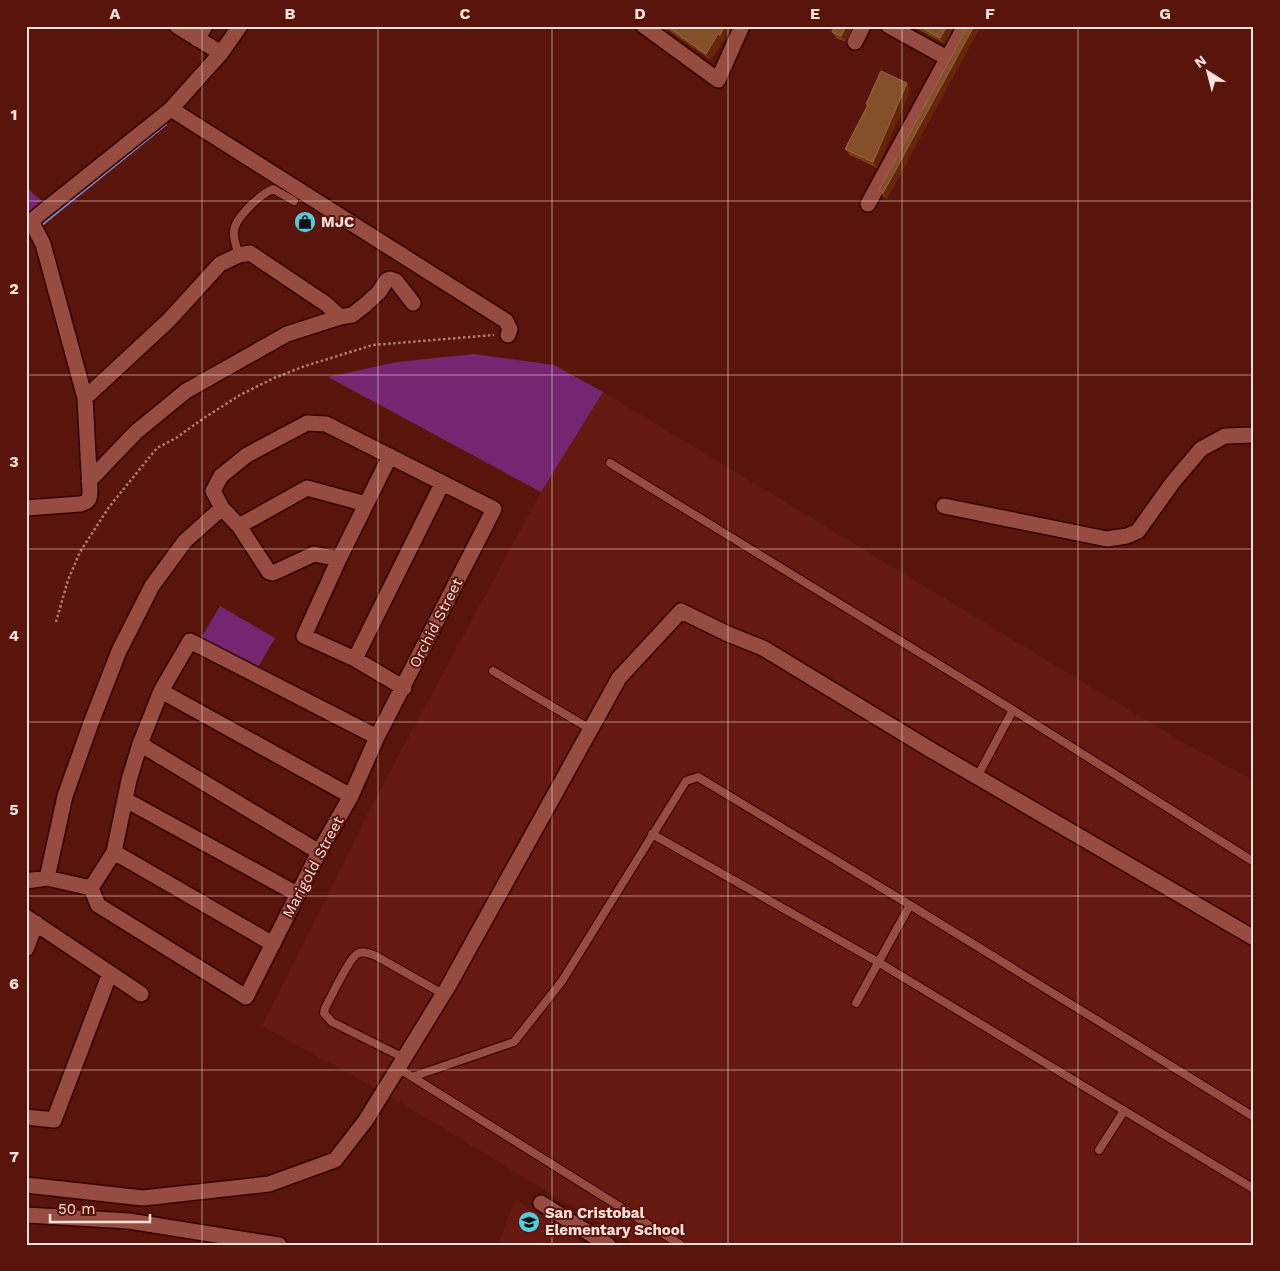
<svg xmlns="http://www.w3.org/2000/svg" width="1280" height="1271" font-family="'Work Sans',sans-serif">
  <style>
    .built { fill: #661911 }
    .green { fill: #752671 }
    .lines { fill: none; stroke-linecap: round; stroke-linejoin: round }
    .stream { stroke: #7881c8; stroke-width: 4 }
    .lane-casing { stroke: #350201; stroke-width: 10 }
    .street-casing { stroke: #350201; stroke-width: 18 }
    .secondary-casing { stroke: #350201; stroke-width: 18 }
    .path { stroke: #ac7d76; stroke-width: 2.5; stroke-dasharray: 2.5 2.5; stroke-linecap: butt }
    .lane { stroke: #974c41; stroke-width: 8 }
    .street { stroke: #974c41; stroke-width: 15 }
    .secondary { stroke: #974c41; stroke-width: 15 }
    .wall { fill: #773d15 }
    .shaded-wall { fill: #652508 }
    .building { fill: #854f2a; stroke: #986646 }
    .grid { fill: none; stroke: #fce1dc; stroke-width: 1; stroke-opacity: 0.55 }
    .labels { text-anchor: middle; stroke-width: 4; stroke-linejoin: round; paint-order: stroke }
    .poi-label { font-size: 15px; font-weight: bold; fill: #fce1dc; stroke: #59140c; text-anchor: start }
    .street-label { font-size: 15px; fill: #fce1dc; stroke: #59140c }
    .neatline { fill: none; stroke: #fce1dc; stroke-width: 2 }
    .grid-label { font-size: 16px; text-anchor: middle; font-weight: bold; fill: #fce1dc }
  </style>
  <rect width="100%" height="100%" fill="#59140c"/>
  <path class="built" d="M603,392L1189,746L1254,780V1245H635L400,1102L262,1026L373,803L541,492Z
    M515,1199L587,1245H498Z"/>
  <path class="green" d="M26,187L44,203L26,217Z
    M474,354L554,365L603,392L541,492L328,377L397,362Z
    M220,606L275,638L255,672L200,640Z"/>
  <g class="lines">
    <path class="stream" d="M38,227L165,124"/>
    <g class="lane-casing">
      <path id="lane" d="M239,255C237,248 233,239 234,232C234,218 261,194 273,189L294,201
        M610,463L1013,710
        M493,671L590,729
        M977,777L1013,710L1254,862
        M652,834L878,962L1254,1189
        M856,1003L910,905
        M404,1058L332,1022L324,1013L325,1008C332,996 348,960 357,954C363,950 370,954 376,956L443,994
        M398,1068L681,1245
        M412,1077L514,1042L562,981L686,781L698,777L910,905L1254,1117
        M1099,1150L1124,1111"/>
    </g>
    <g class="street-casing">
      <path id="street" d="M644,26L718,80L742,26
        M889,26L947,58
        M197,39L205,26
        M855,42L863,26
        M221,53L240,26
        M171,109L506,321L510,329L508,335
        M868,204L965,26
        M85,398L169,320L220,264L239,255L250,253L326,304L340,317
        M390,456L339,559L304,636L355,659L404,688
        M89,481L136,432L186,391L287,334L340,317L352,315L365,305L379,292L387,280L390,279L396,281L413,303
        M944,506L1107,539L1127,536L1138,531L1173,482L1201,449L1225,436L1254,435
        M26,508L80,504C88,502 90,500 90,491L85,398L43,244L31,221
        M239,526L307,488L366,504
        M339,559L314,554L273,573L269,572L239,526L222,508L213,491L221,476L247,455L307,423L326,424L494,509L377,737L351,796L319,852L246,997L98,905L91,888L114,852L129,780L140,744L161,691L190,641L377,737
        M355,659L442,484
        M161,691L351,796
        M140,744L319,852
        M126,800L297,894
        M114,852L273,944
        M47,878L65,796L91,723L119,651L152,586L185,541L222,508
        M26,881L47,878L91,888
        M26,917L141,994
        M26,949L36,923
        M26,1117L54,1120L110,973
        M26,1185L143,1198L269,1184L335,1160L366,1120L449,985L619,678L681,611L728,634L763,648L931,750L1254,938
        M541,1203L608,1245
        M26,1215L129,1221L279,1245"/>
    </g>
    <g class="secondary-casing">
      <path id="secondary" d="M26,225L171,109L221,53L177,26"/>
    </g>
    <path class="path" d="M56,622L68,580L80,552L109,507L157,448L176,438L204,418L240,395L274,378L305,366L373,345L494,335"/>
    <use href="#lane" class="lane"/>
    <use href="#street" class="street"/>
    <use href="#secondary" class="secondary"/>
  </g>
  <path class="wall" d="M660,26H726L730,31L724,41L723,40L711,60L668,30V32Z
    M835,26L846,42L836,38L832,32Z
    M912,26H954L945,44Z
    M968,26L887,199L883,196L879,190Z
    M911,89L877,168L850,155L845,149L867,106L866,104Z"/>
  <path class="shaded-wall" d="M664,26H666L668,30V32Z
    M724,26H726L730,31L724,41L720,35Z
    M846,26H854L846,42L841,36Z
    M947,26H954L945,44L940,38Z
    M974,26H981L887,199L883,193Z
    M718,34L723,40L711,60L706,54Z
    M907,83L911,89L877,168L873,162Z"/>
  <path class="building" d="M667,26H725L720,35L718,34L706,54Z
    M835,26H846L841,36L832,32Z
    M919,26H947L940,38Z
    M968,26H974L883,193L879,190Z
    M881,71L907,83L873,162L845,149L868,105L866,104Z"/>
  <path class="grid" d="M202,26V1245M378,26V1245M552,26V1245M728,26V1245M902,26V1245M1078,26V1245M26,201H1254M26,375H1254M26,549H1254M26,722H1254M26,896H1254M26,1070H1254"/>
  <defs>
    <g id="shop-disc" transform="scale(1.125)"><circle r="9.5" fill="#54cadd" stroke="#59140c"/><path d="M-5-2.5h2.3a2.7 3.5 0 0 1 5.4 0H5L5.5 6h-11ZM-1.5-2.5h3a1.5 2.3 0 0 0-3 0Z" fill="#111"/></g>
    <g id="school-disc" transform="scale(1.125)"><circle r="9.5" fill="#54cadd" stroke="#59140c"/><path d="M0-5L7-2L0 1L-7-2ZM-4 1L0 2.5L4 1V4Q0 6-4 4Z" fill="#111"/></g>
  </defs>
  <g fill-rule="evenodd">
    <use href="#shop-disc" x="305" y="222"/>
    <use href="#school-disc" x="529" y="1222"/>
  </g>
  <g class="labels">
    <g class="poi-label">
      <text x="321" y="227">MJC</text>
      <text x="545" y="1218">San Cristobal<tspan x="545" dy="17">Elementary School</tspan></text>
    </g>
    <g class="street-label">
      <text transform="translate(436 623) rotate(-63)" y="5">Orchid Street</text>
      <text transform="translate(313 867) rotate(-62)" y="5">Marigold Street</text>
    </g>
  </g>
  <rect width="1280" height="1271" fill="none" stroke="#59140c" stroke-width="55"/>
  <g transform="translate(1208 72) rotate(324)" stroke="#59140c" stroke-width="4" paint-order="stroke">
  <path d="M0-4L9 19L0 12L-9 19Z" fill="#fce1dc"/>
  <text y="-8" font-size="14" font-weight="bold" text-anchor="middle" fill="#fce1dc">N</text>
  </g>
  <path d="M50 1214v8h100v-8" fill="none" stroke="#fce1dc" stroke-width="2.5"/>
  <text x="58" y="1214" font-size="15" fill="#fce1dc" stroke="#59140c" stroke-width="4" paint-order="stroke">50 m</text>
  <rect x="28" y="28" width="1224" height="1216" class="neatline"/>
  <g class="grid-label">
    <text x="115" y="19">A</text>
    <text x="290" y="19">B</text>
    <text x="465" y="19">C</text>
    <text x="640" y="19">D</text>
    <text x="815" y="19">E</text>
    <text x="990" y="19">F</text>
    <text x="1165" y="19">G</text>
    <text x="14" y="120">1</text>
    <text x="14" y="294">2</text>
    <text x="14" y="467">3</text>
    <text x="14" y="641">4</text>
    <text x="14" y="815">5</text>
    <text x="14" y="989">6</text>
    <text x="14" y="1162">7</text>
  </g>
</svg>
